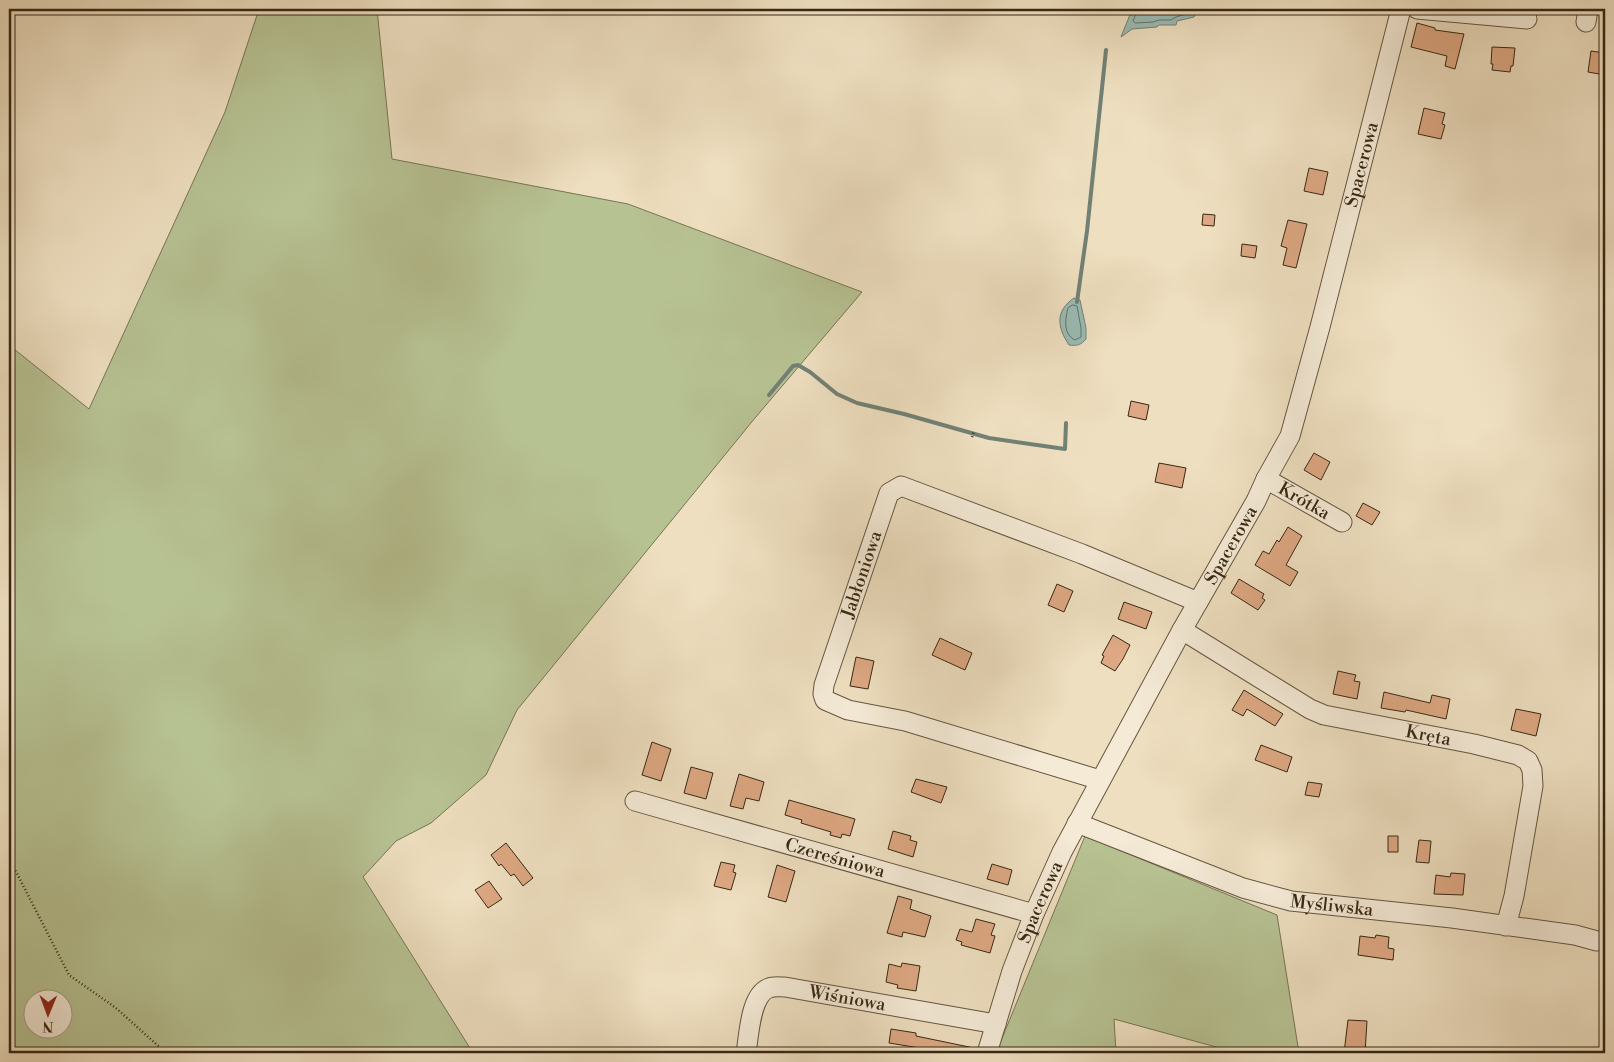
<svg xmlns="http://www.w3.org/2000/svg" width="1614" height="1062" font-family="'Libre Bodoni',serif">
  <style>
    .green { fill: #b7c293; stroke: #787554; fill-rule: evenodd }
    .water { fill: #99bcb5; stroke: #728175 }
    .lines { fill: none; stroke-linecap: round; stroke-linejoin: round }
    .shore { stroke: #687264; stroke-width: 1 }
    .stream { stroke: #728175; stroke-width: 4 }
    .building { fill: #dda883; stroke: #382814 }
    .minor-casing { stroke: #66563f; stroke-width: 21 }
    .path { stroke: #382814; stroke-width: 2.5; stroke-dasharray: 1 2.5; stroke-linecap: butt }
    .minor { stroke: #f4ead6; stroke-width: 19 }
    .labels { text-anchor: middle; stroke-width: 4; stroke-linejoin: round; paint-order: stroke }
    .street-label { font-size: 18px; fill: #382814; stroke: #f4ead6 }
  </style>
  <rect width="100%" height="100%" fill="#eedfc0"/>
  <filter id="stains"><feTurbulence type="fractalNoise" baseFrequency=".004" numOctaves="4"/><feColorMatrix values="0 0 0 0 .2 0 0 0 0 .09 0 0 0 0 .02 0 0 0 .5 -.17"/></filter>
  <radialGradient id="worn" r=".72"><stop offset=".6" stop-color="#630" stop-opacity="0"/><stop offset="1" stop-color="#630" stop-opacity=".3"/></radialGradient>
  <path class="green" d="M259,9H377L392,159L628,204L862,292L755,418L517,710L486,775L431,823L396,841L363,877L473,1053H9V345L89,409L225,112ZM32,1000H62V1030H32Z
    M1085,836L1277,915L1299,1053H1227V1050L1114,1019L1116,1053H996Z"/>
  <path class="water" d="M1136,9H1196L1194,17L1177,21L1176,25H1159L1157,27L1132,29L1121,37L1131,12Z
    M1074,298L1080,300L1086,328V339C1081,345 1077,346 1069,345C1057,327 1055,311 1074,298Z"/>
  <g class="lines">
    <path class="shore" d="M1138,9L1133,21L1135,23L1153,22L1159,20H1171L1176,17L1189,13L1191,9
      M1073,305L1077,306L1081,328V337L1075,340C1063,334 1065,320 1068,308Z"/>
    <path class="stream" d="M1077,302L1087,231L1106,50
      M769,395L793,366L798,365L810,372L837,394L857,403L904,414L989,438L1065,449L1066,423"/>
  </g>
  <path class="building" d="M1417,23L1435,28V30L1464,34L1455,69L1445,66L1447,56L1411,47Z
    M1492,47L1515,48L1513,66H1511L1510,72L1492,70L1493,64H1491Z
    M1591,51L1605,53V75L1588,72Z
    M1424,108L1445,113L1442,124L1445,125L1441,139L1418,134Z
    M1309,168L1328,172L1323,195L1304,191Z
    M1203,214L1215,215L1214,226L1202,225Z
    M1288,220L1307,224L1296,268L1283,265L1287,248L1281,246Z
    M1242,244L1257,246L1255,258L1241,256Z
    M1131,401L1149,405L1146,420L1128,416Z
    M1314,453L1330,462L1321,480L1304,470Z
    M1159,463L1186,468L1182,488L1155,482Z
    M1363,503L1380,512L1372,525L1356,516Z
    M1288,527L1302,536L1286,565L1298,572L1290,586L1255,565L1263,551L1269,554L1277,540L1279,542Z
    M1239,579L1264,594L1262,598L1265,600L1258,610L1231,593Z
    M1057,584L1073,591L1064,612L1048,605Z
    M1124,602L1152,612L1146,629L1118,619Z
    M1113,635L1130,645L1123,659L1115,671L1101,663L1104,656L1102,655Z
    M940,638L972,653L965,670L932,655Z
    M856,657L874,661L868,689L850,686Z
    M1338,671L1356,675L1354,681L1360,682L1357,699L1333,694Z
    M1244,690L1283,714L1275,726L1247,709L1243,716L1232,710Z
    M1384,692L1430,703L1432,695L1450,699L1446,719L1406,710L1405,712L1381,708Z
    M1516,709L1541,714L1536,736L1511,730Z
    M652,742L671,749L661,781L642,775Z
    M1261,745L1292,757L1287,772L1255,760Z
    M691,767L713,773L706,799L684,793Z
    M739,774L764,782L759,801L746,798L743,809L730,806Z
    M916,779L947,787L941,803L911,792Z
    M1308,782L1322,784L1319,797L1305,795Z
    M789,800L855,819L850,836L842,834L841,838L830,835L831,832L801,823L802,820L785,815Z
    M893,831L911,836L910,840L917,842L913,857L888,849Z
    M1388,836H1398V852H1388Z
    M1419,840L1431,841L1429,863L1416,862Z
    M506,843L533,878L523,886L514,874L511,876L501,864L499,866L491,855Z
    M721,862L735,865L733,872L736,873L731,890L714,886Z
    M992,864L1012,870L1008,885L987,879Z
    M777,865L795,871L786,902L768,897Z
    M1451,873L1465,874L1463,895L1434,894L1436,875L1450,877Z
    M489,881L502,899L488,908L475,890Z
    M898,896L912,900L910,909L931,916L925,937L903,932L902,937L887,933Z
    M976,919L995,924L991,935L995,936L990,953L961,945L962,942L956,940L960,929L972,932Z
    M1376,935L1389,937L1388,948L1394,949L1393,960L1358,955L1360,936L1375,938Z
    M902,963L920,966L916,991L897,988L898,985L886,982L889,964L901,967Z
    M1348,1020L1367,1021L1365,1053H1344Z
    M891,1029L916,1033V1036L974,1048L973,1053H932V1050L889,1043Z"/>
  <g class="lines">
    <g class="minor-casing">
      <g id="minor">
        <path d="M1417,9L1527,19"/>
        <path d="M1586,22L1588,9"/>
        <path id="s1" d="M1266,479L1342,522"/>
        <path id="s2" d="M1182,630L1310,709L1324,715L1474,744L1518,755L1528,761L1532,770L1533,786L1514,896L1506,926"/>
        <path id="s3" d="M1100,780L905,721L848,710L825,700L823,694L824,685L889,493L901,486L1082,554L1198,602"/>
        <path id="s4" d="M635,801L1034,914"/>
        <path id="s5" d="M1077,823L1243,888L1291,901L1452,918L1575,935L1597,941"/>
        <path id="s6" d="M746,1053C749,1036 750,995 769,988C774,986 779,987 785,987L996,1024"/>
        <path id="s7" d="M987,1053L1012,971L1034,914L1062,852L1182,630L1256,501L1266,479L1290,436L1320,327L1401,9"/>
      </g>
    </g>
    <path class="path" d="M972,437L974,431
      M9,858L69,975L116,1008L166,1053"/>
    <use href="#minor" class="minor"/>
  </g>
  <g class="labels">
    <g class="street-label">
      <text dy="6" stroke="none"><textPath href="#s7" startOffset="970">Spacerowa</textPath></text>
      <text dy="6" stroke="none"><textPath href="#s1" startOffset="44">Krótka</textPath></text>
      <text dy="6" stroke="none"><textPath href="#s7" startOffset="565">Spacerowa</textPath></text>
      <text dy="6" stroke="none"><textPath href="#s3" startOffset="419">Jabłoniowa</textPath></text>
      <text dy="6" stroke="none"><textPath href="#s2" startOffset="272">Kręta</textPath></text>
      <text dy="6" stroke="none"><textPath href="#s4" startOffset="208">Czereśniowa</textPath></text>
      <text dy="6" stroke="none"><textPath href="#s7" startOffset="160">Spacerowa</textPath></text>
      <text dy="6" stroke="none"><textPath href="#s5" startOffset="269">Myśliwska</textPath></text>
      <text dy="6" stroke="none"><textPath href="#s6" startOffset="151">Wiśniowa</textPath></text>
    </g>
  </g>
  <rect width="1614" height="1062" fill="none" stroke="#eedfc0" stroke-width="30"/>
  <rect x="10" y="10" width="1594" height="1042" fill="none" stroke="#382814" stroke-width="2.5"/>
  <rect x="15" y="15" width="1584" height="1032" fill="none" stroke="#382814"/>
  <g transform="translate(48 1014) rotate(181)"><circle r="24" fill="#f4ead6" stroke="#a99c88"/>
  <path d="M0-4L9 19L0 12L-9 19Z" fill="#8f2418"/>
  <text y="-8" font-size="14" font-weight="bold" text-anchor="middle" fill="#382814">N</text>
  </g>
  <rect width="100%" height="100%" filter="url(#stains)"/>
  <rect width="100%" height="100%" fill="url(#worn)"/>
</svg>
